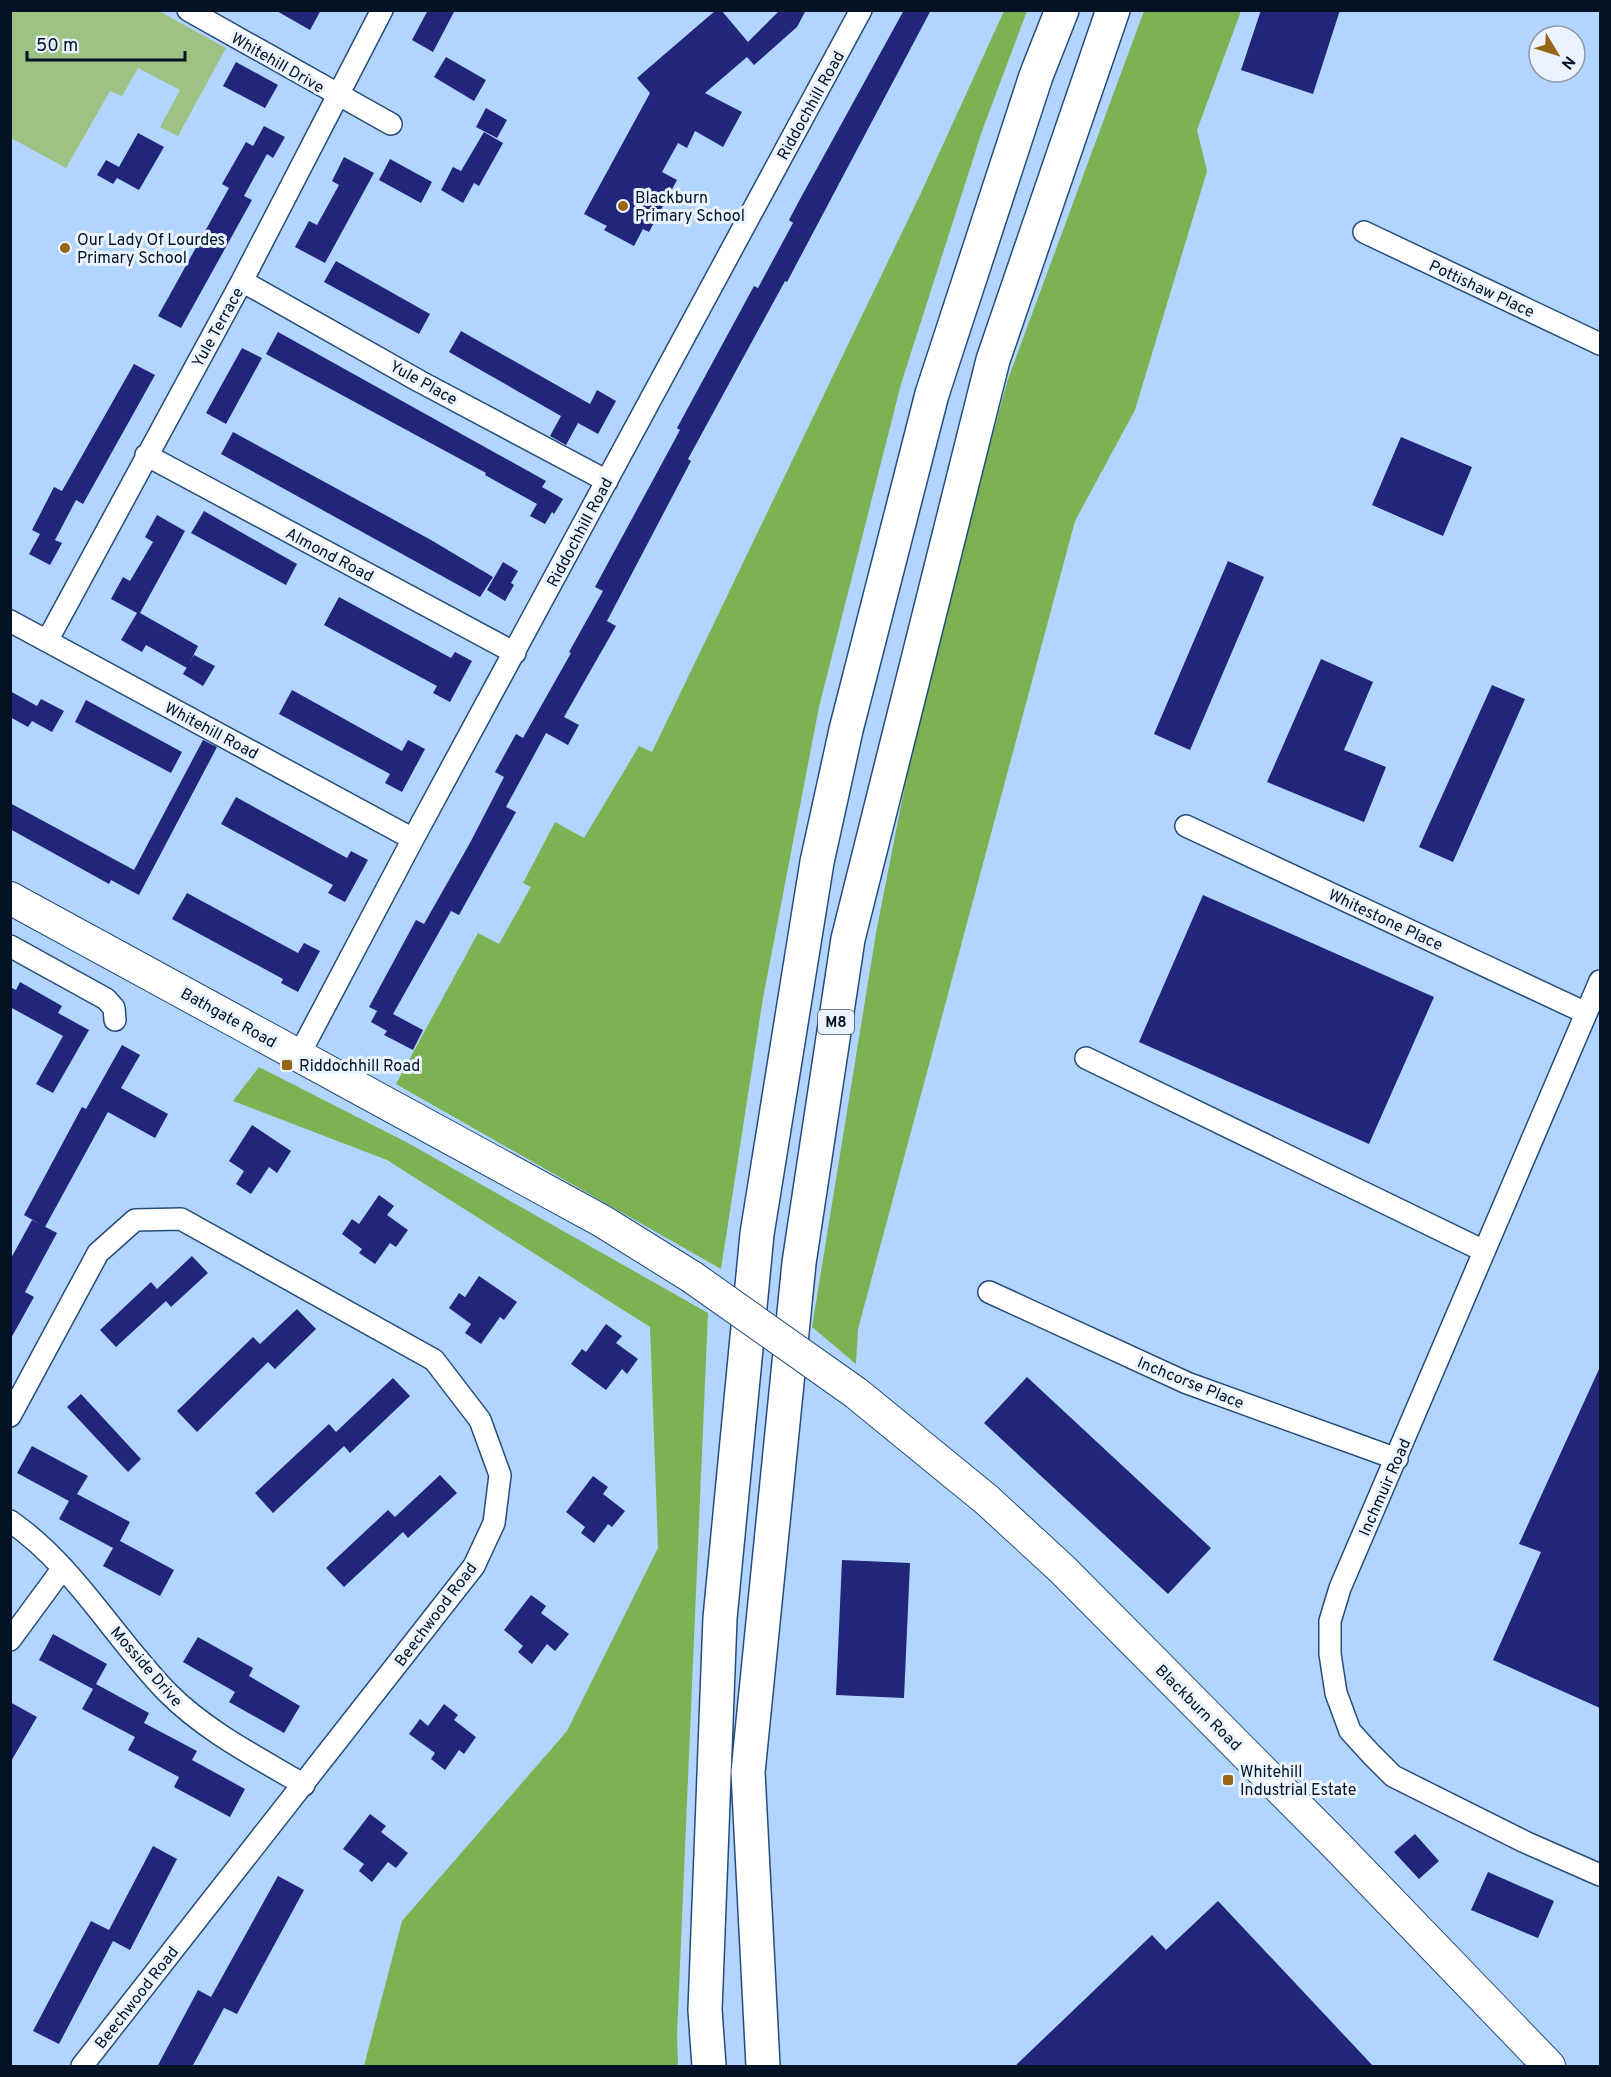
<svg xmlns="http://www.w3.org/2000/svg" width="1611" height="2077" font-family="Overpass,sans-serif">
  <style>
    .green { fill: #9dc284 }
    .forest { fill: #7cb251 }
    .building { fill: #21267b }
    .lines { fill: none; stroke-linecap: round; stroke-linejoin: round }
    .minor-casing { stroke: #264d79; stroke-width: 24 }
    .secondary-casing { stroke: #264d79; stroke-width: 34 }
    .motorway-casing { stroke: #264d79; stroke-width: 36 }
    .minor { stroke: #fff; stroke-width: 21 }
    .secondary { stroke: #fff; stroke-width: 32 }
    .motorway { stroke: #fff; stroke-width: 33 }
    .secondary-bridge-casing { stroke: #264d79; stroke-width: 34; stroke-linecap: butt }
    .secondary-bridge { stroke: #fff; stroke-width: 32 }
    .poi-dot { fill: #966516; stroke: #ebf4fe; stroke-width: 2 }
    .labels { text-anchor: middle; stroke-width: 6; stroke-linejoin: round; paint-order: stroke }
    .shield { fill: #ebf4fe; stroke: #495665; stroke-width: 1.5 }
    .shield-label { font-size: 15px; font-weight: bold; fill: #031224 }
    .street-label { font-size: 16px; fill: #031224; stroke: #ebf4fe }
    .poi-label { font-size: 16px; fill: #031224; stroke: #ebf4fe; text-anchor: start }
  </style>
  <rect width="100%" height="100%" fill="#b2d5ff"/>
  <path class="green" d="M10,11H159L226,48L178,136L160,127L180,90L138,68L122,96L110,91L66,168L11,138Z"/>
  <path class="forest" d="M1004,11H1027L982,131L901,384L819,707L763,998L721,1269L396,1084L478,933L499,944L531,887L523,883L555,822L584,838L639,746L652,752L920,195Z
    M1144,11H1241L1197,130L1207,171L1135,410L1075,521L858,1329L856,1364L812,1327L876,933L926,678L1008,379Z
    M259,1067L408,1143L708,1313L677,2035L678,2066H364L402,1921L567,1731L658,1548L650,1327L387,1160L233,1101Z"/>
  <path class="building" d="M275,10H321L310,30Z
    M428,10H455L433,52L412,40Z
    M716,10H721L748,42L780,10H806L797,27L754,65L747,57L705,93L742,112L723,147L695,131L687,148L678,143L662,172L677,180L649,232L643,229L634,246L604,230L607,226L584,214L650,93L637,78Z
    M904,10H931L787,282L785,281L688,459L691,461L607,621L616,626L564,717L579,725L568,745L546,733L506,807L516,812L459,915L451,911L393,1014L423,1030L413,1050L384,1035L387,1031L371,1022L377,1011L369,1007L416,920L424,924L471,841L504,777L495,772L516,734L523,738L571,653L569,652L603,591L595,587L680,430L677,428L754,286L758,288L793,223L789,220L799,201Z
    M1261,10H1340L1313,94L1241,70Z
    M446,57L486,80L474,101L434,77Z
    M236,62L278,85L265,108L223,86Z
    M486,108L507,120L497,138L476,127Z
    M264,126L285,137L273,158L267,154L244,196L252,200L181,328L158,316L229,188L222,184L246,142L253,146Z
    M484,132L503,143L479,186L474,183L463,203L441,190L453,167L461,171Z
    M138,133L164,147L139,190L117,178L113,184L97,175L106,160L119,167Z
    M344,157L374,173L325,263L295,247L309,221L317,225L339,185L332,181Z
    M390,159L432,182L421,203L379,180Z
    M336,261L430,314L419,334L324,282Z
    M461,331L590,404L597,390L616,401L598,434L578,423L566,445L550,436L561,416L449,352Z
    M278,332L546,481L542,487L563,499L554,514L552,512L545,524L530,516L537,504L485,475L486,473L266,354Z
    M242,348L262,358L226,424L206,413Z
    M134,364L155,375L83,504L76,500L55,540L62,543L50,565L29,554L40,534L32,530L54,487L62,491Z
    M233,432L431,540L493,577L480,597L221,454Z
    M1401,437L1472,467L1443,536L1372,505Z
    M204,511L297,564L286,585L191,533Z
    M157,515L185,531L140,613L198,646L187,668L146,645L142,652L121,640L137,613L111,599L123,577L130,581L153,542L145,537Z
    M1228,561L1264,577L1190,750L1154,734Z
    M503,562L518,571L511,583L514,585L505,601L487,590Z
    M339,597L451,658L455,652L472,661L450,702L433,693L437,686L324,625Z
    M194,655L215,666L203,686L183,674Z
    M1321,659L1373,682L1344,750L1386,767L1364,822L1267,782Z
    M1492,685L1525,699L1453,862L1419,847Z
    M292,690L402,751L408,740L425,749L402,792L385,783L390,774L279,714Z
    M10,691L37,706L41,699L64,711L52,732L32,721L28,727L10,717Z
    M86,700L182,752L171,773L75,722Z
    M203,740L217,747L139,895L111,880L109,884L10,829V803L134,870Z
    M236,797L347,858L351,851L368,860L345,902L328,893L333,885L221,824Z
    M187,893L298,953L304,943L320,951L298,992L281,983L283,979L172,919Z
    M1203,895L1434,997L1369,1144L1139,1042Z
    M20,982L62,1006L58,1013L89,1030L53,1093L36,1084L63,1036L10,1007V987L16,990Z
    M122,1045L140,1055L121,1088L168,1114L155,1138L108,1112L45,1227L24,1215L82,1107L86,1109Z
    M252,1125L291,1151L277,1173L269,1167L251,1194L236,1184L244,1171L229,1161Z
    M379,1195L394,1206L387,1215L408,1230L396,1247L390,1243L375,1264L359,1253L362,1249L342,1234L352,1219L359,1224Z
    M32,1220L57,1233L25,1292L34,1297L10,1340V1260Z
    M192,1256L208,1273L171,1307L166,1301L116,1347L100,1330L151,1282L157,1289Z
    M479,1276L517,1302L504,1320L500,1317L481,1344L465,1333L471,1324L449,1308L459,1293L465,1297Z
    M297,1309L316,1329L275,1369L268,1362L197,1432L177,1411L253,1337L260,1344Z
    M606,1324L622,1336L616,1343L638,1359L627,1374L622,1369L606,1390L571,1364L582,1349L586,1352Z
    M1600,1367V1708L1493,1660L1541,1552L1519,1544Z
    M1027,1377L1211,1548L1168,1594L984,1423Z
    M393,1378L410,1396L350,1453L344,1446L273,1513L255,1493L329,1424L336,1432Z
    M81,1394L141,1459L128,1472L67,1407Z
    M32,1446L88,1476L77,1494L130,1522L120,1541L174,1570L160,1596L103,1566L113,1548L59,1519L69,1501L17,1473Z
    M440,1475L457,1493L408,1538L403,1532L344,1587L326,1568L388,1510L395,1517Z
    M593,1476L608,1487L603,1494L625,1511L612,1527L608,1524L594,1543L581,1533L585,1527L566,1512Z
    M842,1560L910,1563L904,1698L836,1695Z
    M531,1595L546,1606L541,1613L569,1634L555,1651L547,1644L532,1664L518,1652L523,1646L504,1630Z
    M53,1634L107,1664L96,1684L149,1713L144,1723L197,1751L192,1760L245,1789L230,1817L174,1787L179,1777L128,1750L135,1737L82,1709L93,1689L39,1660Z
    M198,1637L253,1668L249,1676L300,1706L284,1733L229,1702L235,1692L183,1662Z
    M10,1702L37,1717L10,1763Z
    M444,1704L458,1715L454,1720L476,1737L464,1754L459,1750L445,1770L431,1759L435,1753L409,1734L420,1719L428,1726Z
    M370,1814L386,1826L381,1832L408,1853L396,1868L388,1862L372,1882L359,1871L364,1864L343,1849Z
    M1415,1834L1439,1861L1419,1879L1394,1852Z
    M153,1846L177,1859L130,1950L113,1941L59,2044L33,2031L91,1921L109,1930Z
    M1488,1872L1554,1901L1538,1938L1471,1910Z
    M278,1876L304,1890L237,2014L224,2008L192,2067H157L198,1990L211,1997Z
    M1218,1901L1374,2067H1014L1152,1935L1166,1950Z"/>
  <g class="lines">
    <g class="minor-casing">
      <path id="minor" d="M188,10L391,124
        M1364,232L1600,344
        M242,281L419,381L607,481
        M146,455L515,653
        M10,621L413,839
        M47,641L242,281L382,10
        M1186,826L1586,1013
        M10,946L106,999L114,1008L115,1020
        M1600,981L1340,1588L1330,1621V1654L1336,1693L1350,1731L1371,1754L1393,1776L1525,1842L1600,1875
        M299,1055L413,839L861,10
        M1086,1058L1484,1251
        M989,1292L1187,1383L1397,1459
        M10,1416L98,1253L135,1220L181,1219L434,1360L480,1420L500,1475L494,1523L474,1566L82,2066
        M10,1521C75,1566 114,1638 168,1693C207,1732 257,1757 304,1785
        M10,1640L63,1568"/>
    </g>
    <g class="secondary-casing">
      <path id="secondary" d="M10,898L602,1221L692,1277
        M856,1393L987,1500L1062,1569L1337,1846L1549,2066"/>
    </g>
    <g class="motorway-casing">
      <path id="motorway" d="M709,2066L705,2010L720,1618L757,1234L817,862L846,730L932,394L1036,76L1062,10
        M763,2066L748,1772L799,1263L848,939L993,360L1113,10"/>
    </g>
    <use href="#minor" class="minor"/>
    <use href="#secondary" class="secondary"/>
    <use href="#motorway" class="motorway"/>
    <g class="secondary-bridge-casing">
      <path id="secondary-bridge" d="M692,1277L856,1393"/>
    </g>
    <use href="#secondary-bridge" class="secondary-bridge"/>
  </g>
  <g class="poi-dot">
    <circle cx="623" cy="206" r="6"/>
    <circle cx="65" cy="248" r="6"/>
    <rect x="281" y="1059" width="12" height="12" rx="3"/>
    <rect x="1222" y="1774" width="12" height="12" rx="3"/>
  </g>
  <g class="labels">
    <rect class="shield" x="818" y="1010" width="36" height="24" rx="4.5"/>
    <g class="shield-label">
      <text x="836" y="1027">M8</text>
    </g>
    <g class="street-label">
      <text transform="translate(278 62) rotate(30)" y="6">Whitehill Drive</text>
      <text transform="translate(810 105) rotate(-61)" y="6">Riddochhill Road</text>
      <text transform="translate(1482 288) rotate(25)" y="6">Pottishaw Place</text>
      <text transform="translate(217 327) rotate(-61)" y="6">Yule Terrace</text>
      <text transform="translate(424 382) rotate(29)" y="6">Yule Place</text>
      <text transform="translate(579 532) rotate(-62)" y="6">Riddochhill Road</text>
      <text transform="translate(330 554) rotate(28)" y="6">Almond Road</text>
      <text transform="translate(212 730) rotate(28)" y="6">Whitehill Road</text>
      <text transform="translate(1386 919) rotate(25)" y="6">Whitestone Place</text>
      <text transform="translate(229 1017) rotate(29)" y="6">Bathgate Road</text>
      <text transform="translate(1191 1382) rotate(22)" y="6">Inchcorse Place</text>
      <text transform="translate(1384 1487) rotate(-66)" y="6">Inchmuir Road</text>
      <text transform="translate(435 1614) rotate(-53)" y="6">Beechwood Road</text>
      <text transform="translate(147 1666) rotate(49)" y="6">Mosside Drive</text>
      <text transform="translate(1199 1707) rotate(45)" y="6">Blackburn Road</text>
      <text transform="translate(136 1997) rotate(-52)" y="6">Beechwood Road</text>
    </g>
    <g class="poi-label">
      <text x="635" y="203">Blackburn<tspan x="635" dy="18">Primary School</tspan></text>
      <text x="77" y="245">Our Lady Of Lourdes<tspan x="77" dy="18">Primary School</tspan></text>
      <text x="299" y="1071">Riddochhill Road</text>
      <text x="1240" y="1777">Whitehill<tspan x="1240" dy="18">Industrial Estate</tspan></text>
    </g>
  </g>
  <rect width="1611" height="2077" fill="none" stroke="#031224" stroke-width="24"/>
  <g transform="translate(1557 54) rotate(128)"><circle r="28" fill="#ebf4fe" stroke="#8e9aa7" stroke-width="1.5"/>
  <path d="M0-4.5L10 22L0 15L-10 22Z" fill="#966516"/>
  <text y="-9" font-size="16" font-weight="bold" text-anchor="middle" fill="#031224">N</text>
  </g>
  <path d="M27 51v9h158v-9" fill="none" stroke="#031224" stroke-width="3"/>
  <text x="36" y="51" font-size="18" fill="#031224" stroke="#ebf4fe" stroke-width="4.5" paint-order="stroke">50 m</text>
</svg>
